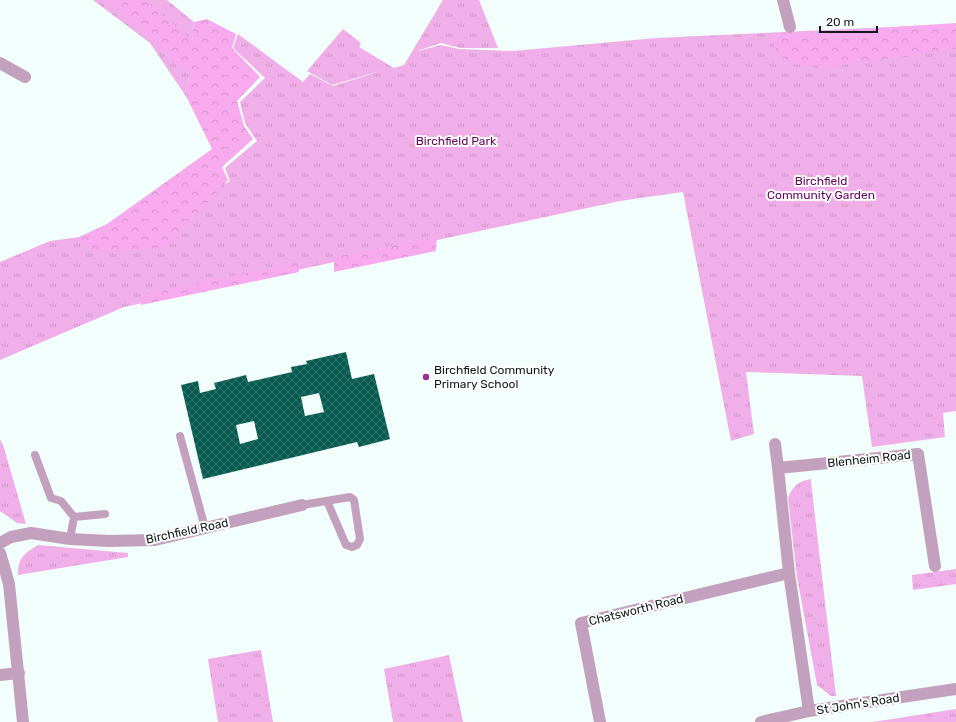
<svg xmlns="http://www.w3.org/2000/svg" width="956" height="722" font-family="Rubik,sans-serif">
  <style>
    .grass { fill: url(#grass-tufts) }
    .forest { fill: url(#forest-crowns) }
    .building { fill: url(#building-cross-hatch); fill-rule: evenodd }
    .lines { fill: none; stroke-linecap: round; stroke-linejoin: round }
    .lane { stroke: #c3a1be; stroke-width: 8 }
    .street { stroke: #c3a1be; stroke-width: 12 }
    .poi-dot { fill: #993092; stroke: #fff; stroke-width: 1.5 }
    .labels { text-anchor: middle; stroke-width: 4; stroke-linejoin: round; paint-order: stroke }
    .park-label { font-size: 12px; fill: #62065e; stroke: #fff }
    .poi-label { font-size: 12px; fill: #101b19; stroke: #fff; text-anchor: start }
    .street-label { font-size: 12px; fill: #101b19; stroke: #fff }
  </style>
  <defs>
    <pattern id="grass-tufts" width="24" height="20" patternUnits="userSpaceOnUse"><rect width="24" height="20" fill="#f0afe8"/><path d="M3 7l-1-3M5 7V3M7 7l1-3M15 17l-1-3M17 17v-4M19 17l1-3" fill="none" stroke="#cd96c6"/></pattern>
    <pattern id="forest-crowns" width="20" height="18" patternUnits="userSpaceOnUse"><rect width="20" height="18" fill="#f7abee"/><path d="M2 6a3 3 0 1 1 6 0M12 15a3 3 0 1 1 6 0" fill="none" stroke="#d393cc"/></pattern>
    <pattern id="building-cross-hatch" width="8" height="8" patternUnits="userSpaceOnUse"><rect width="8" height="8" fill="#075b51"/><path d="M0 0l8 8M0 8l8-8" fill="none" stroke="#33736b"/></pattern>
  </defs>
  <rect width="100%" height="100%" fill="#f2fefb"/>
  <path class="grass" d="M93,0H167L194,22L187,98L150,43Z
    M443,0H479L498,48H460L441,43L414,52L441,45L459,49L513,51L656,38L956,24V411L943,413L945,437L872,447L862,376L746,372L754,434L731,441L683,192L620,201L124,307L0,360V262L50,241L109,233L199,199L230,181L225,168L257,141L245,123L240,102L265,78L233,48L238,34L303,82L310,74L333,86L384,70L332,85L307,71L343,29L361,43L359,47L394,68L404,65Z
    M0,439L4,448L26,524L17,523L0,511Z
    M811,479V482L836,696H831L817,685L797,577L788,498C793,486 798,481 811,479Z
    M38,545L128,553V557L18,575C18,557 24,554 38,545Z
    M956,569V584L913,590L912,575Z
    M261,650L273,722H218L208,659Z
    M449,655L463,722H393L384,669Z
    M956,709V722H873Z"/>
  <path class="forest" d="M104,0H145L192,40L194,22L207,19L236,34L232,48L260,77L237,101L244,126L253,139L222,167L228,180L166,248L94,252L79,237L107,224L212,149L187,98L189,75L122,12Z
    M956,23V49L820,68L789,63L776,51L772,35Z
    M437,237L436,251L334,272V257Z
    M298,263L299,272L141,305L142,294Z"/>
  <path class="building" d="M346,352L352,379L374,374L390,439L359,447L357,442L203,479L181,385L198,381L200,393L216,389L214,383L246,375L248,382L292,372L291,367L307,364L306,361ZM319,393L324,412L305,416L301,397ZM254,421L258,439L240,444L236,425Z"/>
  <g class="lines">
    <path class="lane" d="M180,436L205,528
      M35,455L51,498L61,501L74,517L70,539
      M302,505L350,497L354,500L360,539L357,545L352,547L346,545L327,501
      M74,517L105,514"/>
    <path class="street" d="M783,0L790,27
      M0,63L25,77
      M775,444L778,468
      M0,543L11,537L31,533L70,539L109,541L155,540L302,505
      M0,553L9,584L23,722
      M0,675L19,673
      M809,711L789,573L778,468L918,454L935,566
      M600,722L581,623L789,573
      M761,722L809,711L956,689"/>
  </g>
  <circle class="poi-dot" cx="426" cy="377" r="4"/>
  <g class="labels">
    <g class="park-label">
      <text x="456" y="145">Birchfield Park</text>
      <text x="821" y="185">Birchfield<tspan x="821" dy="14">Community Garden</tspan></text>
    </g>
    <g class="poi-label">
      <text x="434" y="374">Birchfield Community<tspan x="434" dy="14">Primary School</tspan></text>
    </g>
    <g class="street-label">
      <text transform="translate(869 459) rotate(-6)" y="4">Blenheim Road</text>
      <text transform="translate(187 531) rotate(-12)" y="4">Birchfield Road</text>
      <text transform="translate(636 610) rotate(-14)" y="4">Chatsworth Road</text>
      <text transform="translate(858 704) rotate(-9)" y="4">St John's Road</text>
    </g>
  </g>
  <path d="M820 26v6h57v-6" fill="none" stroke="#101b19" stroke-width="2"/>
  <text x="826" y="26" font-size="12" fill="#101b19" stroke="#ffffff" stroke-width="3" paint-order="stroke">20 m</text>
</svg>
